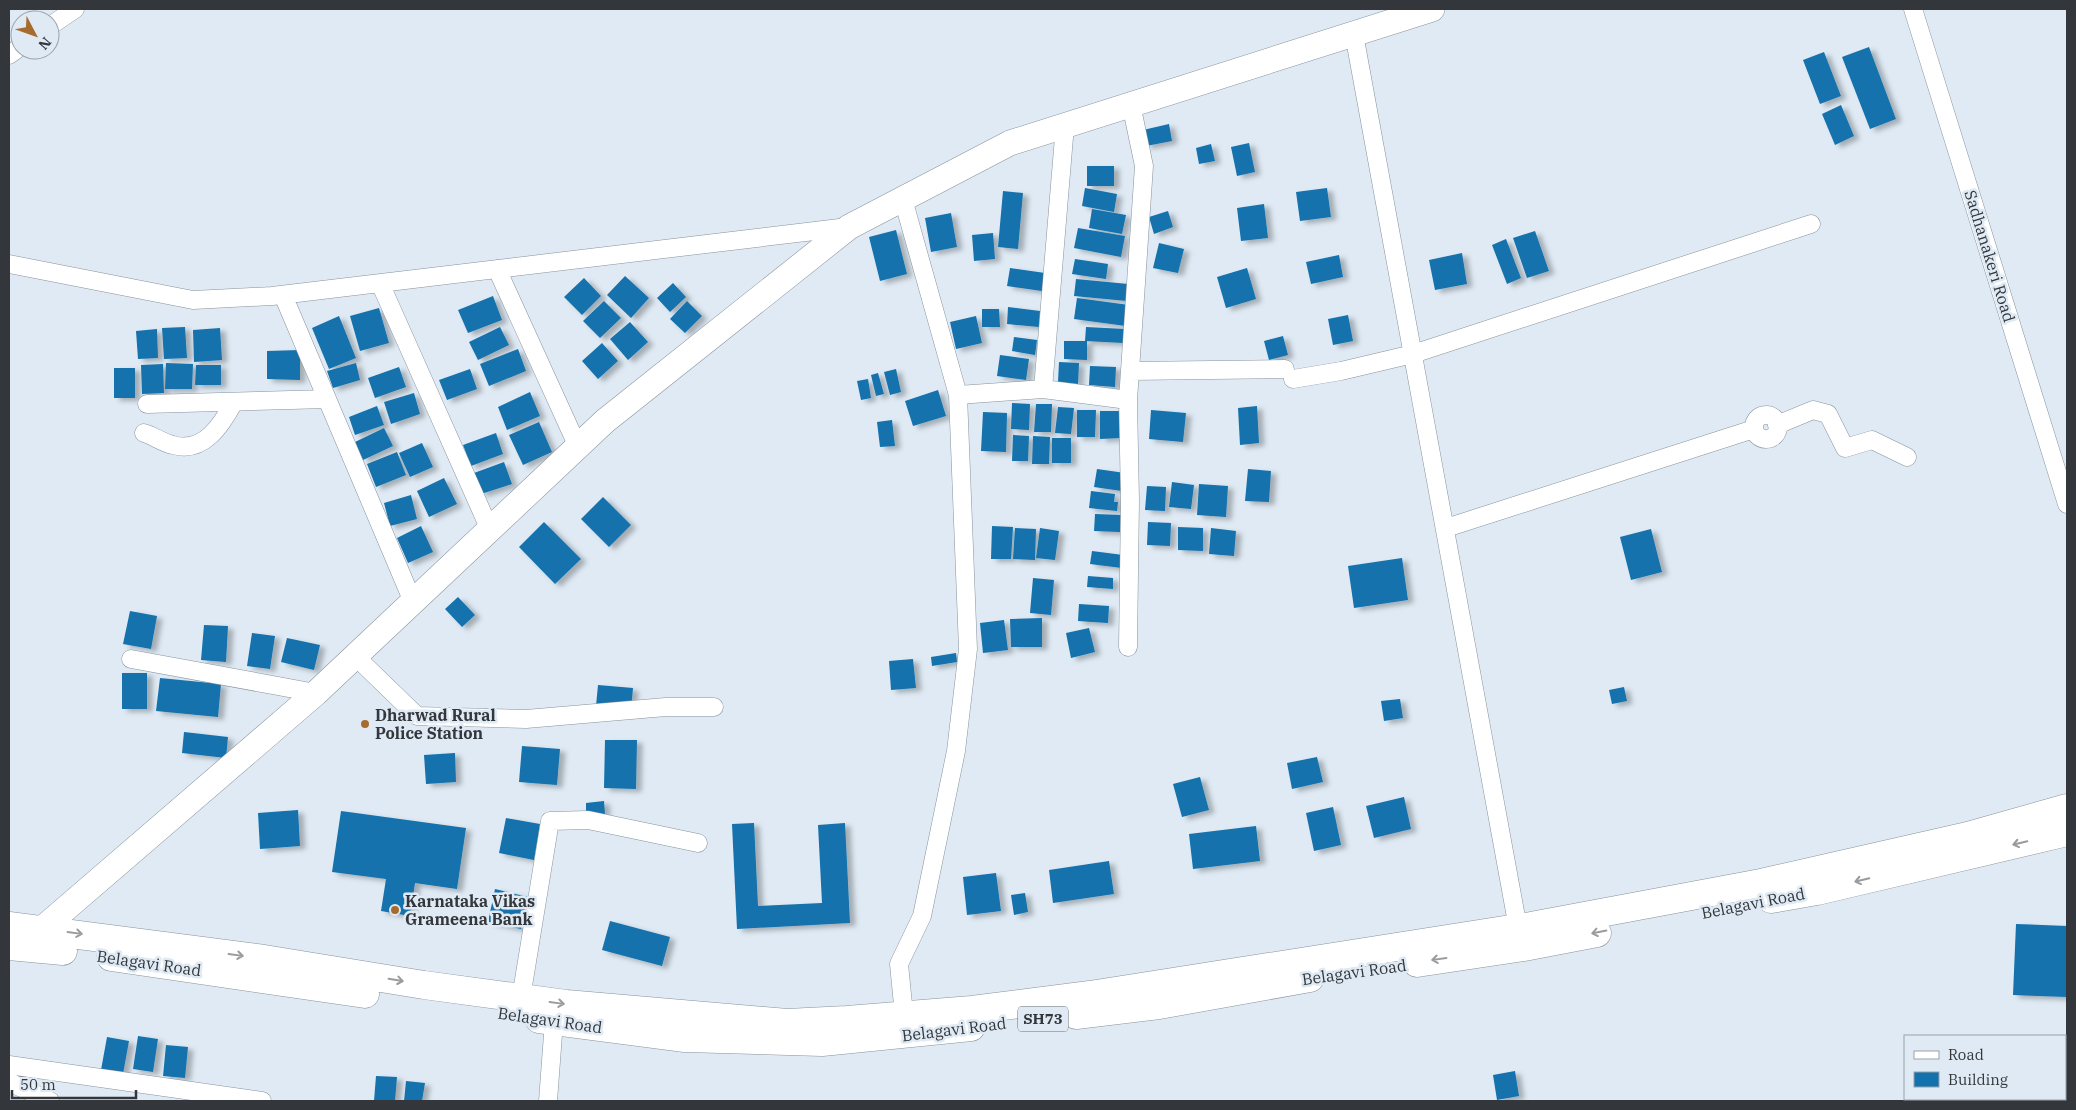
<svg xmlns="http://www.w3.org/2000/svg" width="2076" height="1110" font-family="'IBM Plex Serif',serif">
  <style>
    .building { fill: #1372ad; filter: url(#shadow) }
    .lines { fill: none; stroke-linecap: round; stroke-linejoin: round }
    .minor-casing { stroke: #88939c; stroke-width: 19 }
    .secondary-casing { stroke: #88939c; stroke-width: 26 }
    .primary-casing { stroke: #88939c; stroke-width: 29 }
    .minor { stroke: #fff; stroke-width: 18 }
    .secondary { stroke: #fff; stroke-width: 25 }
    .primary { stroke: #fff; stroke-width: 28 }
    .oneway { stroke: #999b9d }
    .poi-dot { fill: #a86b2e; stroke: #dfeaf4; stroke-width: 2 }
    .labels { text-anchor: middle; stroke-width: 5; stroke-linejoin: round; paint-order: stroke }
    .shield { fill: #dfeaf4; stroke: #676d72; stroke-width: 1 }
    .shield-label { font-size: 15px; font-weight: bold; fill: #33373b }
    .street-label { font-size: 16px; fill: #33373b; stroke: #dfeaf4 }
    .poi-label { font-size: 16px; font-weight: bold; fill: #33373b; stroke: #dfeaf4; text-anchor: start }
  </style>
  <defs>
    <filter id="shadow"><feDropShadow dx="5.5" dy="3" stdDeviation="2.5" flood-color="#0004"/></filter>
  </defs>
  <rect width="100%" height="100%" fill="#dfeaf4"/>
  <path class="building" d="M1869,47L1896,119L1870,129L1842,57Z
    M1824,52L1841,96L1820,104L1803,60Z
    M1841,105L1854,136L1835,145L1822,114Z
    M1169,124L1172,141L1146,146L1143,130Z
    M1249,143L1255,172L1237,176L1231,147Z
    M1211,144L1215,161L1199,164L1196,148Z
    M1087,166H1114V186H1087Z
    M1085,188L1117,194L1114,212L1082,206Z
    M1327,188L1331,217L1300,221L1296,192Z
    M1003,191L1023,193L1018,249L998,247Z
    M1264,204L1268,238L1241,241L1237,208Z
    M1092,209L1126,215L1122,234L1089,228Z
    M1168,211L1173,227L1154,234L1149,217Z
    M951,213L957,247L931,252L925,218Z
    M1078,228L1125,236L1121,257L1074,248Z
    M896,230L907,274L880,281L869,237Z
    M1535,231L1549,271L1527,278L1513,238Z
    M993,233L995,259L974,261L972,235Z
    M1506,239L1521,278L1507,284L1492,245Z
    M1159,243L1184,249L1178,273L1153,268Z
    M1462,253L1467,284L1435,290L1429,260Z
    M1339,255L1343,277L1311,284L1306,262Z
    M1075,259L1108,264L1106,279L1072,274Z
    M1010,268L1045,273L1042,291L1007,286Z
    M1247,268L1256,299L1226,308L1217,277Z
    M625,276L649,298L631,318L607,295Z
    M584,278L601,296L582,315L564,297Z
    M1076,279L1128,284L1127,301L1074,296Z
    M673,283L686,297L670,312L657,298Z
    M493,296L502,320L468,333L458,310Z
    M1077,298L1129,305L1126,326L1074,319Z
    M604,301L621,318L600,338L583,321Z
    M687,301L702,316L685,333L670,319Z
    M1008,307L1040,311L1039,327L1007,324Z
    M379,308L389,343L360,351L350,316Z
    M982,309H999L1000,327H982Z
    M1348,315L1353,341L1333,345L1328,319Z
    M339,316L356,358L329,369L312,328Z
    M976,316L982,343L956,349L950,322Z
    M630,322L648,342L628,360L610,339Z
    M185,327L187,358L164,359L162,328Z
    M500,327L509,345L478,360L469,342Z
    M1086,327L1125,329L1124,343L1085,341Z
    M220,328L222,360L194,362L193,330Z
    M157,329L158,358L138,359L136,331Z
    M1283,336L1288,355L1269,360L1264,341Z
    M1014,337L1037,340L1035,355L1012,351Z
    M1064,341H1087V360L1064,359Z
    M602,343L618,361L598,379L582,361Z
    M518,349L526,371L489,386L480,364Z
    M300,350V380L267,379V351Z
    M1000,355L1029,359L1026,380L997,376Z
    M1059,362L1079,363L1078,384L1058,382Z
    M166,363L193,364L192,389H165Z
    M356,363L360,380L333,388L327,371Z
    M163,364L164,393L142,394L141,365Z
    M196,365H221V385H195Z
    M1090,366L1116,367L1115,387L1089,385Z
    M399,367L406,387L375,398L368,378Z
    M114,368H135V398H114Z
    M470,369L477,389L447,400L439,380Z
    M896,369L901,392L890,395L884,372Z
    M878,373L884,394L876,396L871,375Z
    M868,379L871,398L861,400L857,381Z
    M938,390L946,416L913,426L905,401Z
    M530,392L540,416L507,430L498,407Z
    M414,393L420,414L391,424L384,402Z
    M1012,403L1030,404L1029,430L1011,429Z
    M1036,404H1052L1051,432H1034Z
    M377,406L384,425L355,435L349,417Z
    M1257,406L1259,443L1240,445L1238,408Z
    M1058,407L1074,408L1071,434L1055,433Z
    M1077,410H1096L1095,437H1077Z
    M1151,410L1186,413L1183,442L1149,439Z
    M1100,411H1120V438L1100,439Z
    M983,412L1007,413L1006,452L981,451Z
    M892,420L895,446L880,447L877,422Z
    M539,422L552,452L523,465L509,435Z
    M384,428L393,446L363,460L355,442Z
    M496,433L503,454L471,466L463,445Z
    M1013,435L1029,436L1028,461H1012Z
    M1033,436L1050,437L1049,464H1032Z
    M1052,438H1071V463H1052Z
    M422,443L433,467L410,477L399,453Z
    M397,452L406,475L376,487L367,464Z
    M504,462L512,484L481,494L474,473Z
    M1097,469L1125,473L1122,491L1094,487Z
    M1248,469L1271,471L1269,502L1245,501Z
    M444,478L457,504L429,517L417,491Z
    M1172,482L1194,485L1191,509L1169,507Z
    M1199,484L1228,486L1226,517L1197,515Z
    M1147,486L1166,487L1165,511L1145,510Z
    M1091,491L1115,494L1114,502H1118L1117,511L1089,508Z
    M411,495L417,519L390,526L384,503Z
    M603,497L631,525L609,547L581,519Z
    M1095,514L1121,515L1120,532L1094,531Z
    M544,522L581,559L555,584L519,547Z
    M1148,522L1171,523L1170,546L1147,545Z
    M421,526L433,552L408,563L397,538Z
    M992,526L1013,527L1011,559H991Z
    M1178,527L1203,528V551L1178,550Z
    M1015,528L1036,529L1035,560L1013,559Z
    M1040,528L1059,531L1055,560L1036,558Z
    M1211,528L1236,531L1234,556L1209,554Z
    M1651,529L1662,572L1631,580L1620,537Z
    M1092,551L1123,555L1122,568L1090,564Z
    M1402,558L1408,600L1354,608L1348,566Z
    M1088,576L1113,578V589L1087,587Z
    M1033,578L1054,580L1051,615L1030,613Z
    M458,597L475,615L462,627L445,609Z
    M1079,604L1109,606L1108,623L1078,621Z
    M130,611L157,616L151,649L123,644Z
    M1042,618V647H1011L1010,619Z
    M1004,620L1008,650L983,653L980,623Z
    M204,625L228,626L226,662L201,660Z
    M1089,628L1095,652L1071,658L1066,633Z
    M252,633L275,636L270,669L247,666Z
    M287,638L320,645L314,670L281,662Z
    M956,653L957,662L932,666L931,657Z
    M913,659L916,688L891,690L889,661Z
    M122,673H147V709H122Z
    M160,678L221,684L218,717L156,711Z
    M598,685L633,688L631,710L596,706Z
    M1624,687L1627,701L1612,704L1609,690Z
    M1400,699L1403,718L1384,721L1381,701Z
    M184,732L228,737L226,758L182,753Z
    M605,740H637L636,789L604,788Z
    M522,746L560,749L557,785L519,782Z
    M455,753L456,782L426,784L424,755Z
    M1317,757L1323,782L1292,789L1287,763Z
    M1200,777L1209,810L1182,817L1173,784Z
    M1404,797L1411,829L1374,838L1366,806Z
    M604,801L605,814L586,815V803Z
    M1333,807L1341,845L1314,851L1306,813Z
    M298,810L300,846L260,849L258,813Z
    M341,811L466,828L457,889L415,883L410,916L381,911L386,879L332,872Z
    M506,818L540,824L534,860L499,853Z
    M754,823L758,906L822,903L818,825L845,823L850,923L737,929L732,824Z
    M1256,826L1260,861L1193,869L1189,834Z
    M1109,861L1114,894L1053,903L1049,870Z
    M996,873L1001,911L967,915L963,877Z
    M495,889L528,897L521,929L488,922Z
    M1025,893L1028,912L1014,915L1011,895Z
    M610,921L670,937L662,966L602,950Z
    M2016,924L2067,926V997L2013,995Z
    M138,1036L158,1039L153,1072L133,1069Z
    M107,1037L129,1041L123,1074L101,1070Z
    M166,1045L188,1047L185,1078L163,1076Z
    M1515,1071L1519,1096L1497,1100L1493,1075Z
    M376,1076L397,1077L395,1101H374Z
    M406,1081L425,1083L422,1101H404Z"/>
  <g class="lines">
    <g class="minor-casing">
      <path id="minor" d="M1913,9L2067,504
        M50,26L75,9
        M1354,34L1518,928
        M9,55L20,47
        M903,199L958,395L968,649L956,751L922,916L899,964L904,1015
        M9,264L193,300L272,296L848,227
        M497,269L578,447
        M380,283L490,530
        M283,295L413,602
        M1130,371L1285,369
        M1293,379L1341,371L1413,354L1811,224
        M1043,389L1065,125
        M958,395L1043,389L1128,400
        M147,404L327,399
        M1754 427a12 12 0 1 1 24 0a12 12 0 1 1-24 0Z
        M1777,425L1813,410L1828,414L1845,448L1872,440L1907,457
        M144,433C154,436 163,443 173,445C204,454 222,424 234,402
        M1446,528L1754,429
        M1128,647L1130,501L1128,400L1144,166L1131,104
        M355,656L417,716L526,719L666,707H714
        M131,659L316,693
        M521,998L550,821L588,820L698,843
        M9,1065L262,1101
        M9,1082L50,1101
        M548,1101L554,1021"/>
    </g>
    <g class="secondary-casing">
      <path id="secondary" d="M42,929L316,693L605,421L849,227L1010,143L1432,9"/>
    </g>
    <g class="primary-casing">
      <path id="primary" d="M1771,899L1817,891L2067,832
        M9,926L264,959L424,985L566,1004L787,1023L847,1020L972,1010L1090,995L1531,926L1761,883L1968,836L2067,808
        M9,946L63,951
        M111,957L365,994
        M1417,963L1524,947L1597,933
        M1076,1015L1159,1005L1310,978
        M539,1019L685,1038L822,1042L971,1027"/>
    </g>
    <use href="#minor" class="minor"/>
    <use href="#secondary" class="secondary"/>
    <use href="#primary" class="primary"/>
  </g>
  <defs><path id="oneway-shaft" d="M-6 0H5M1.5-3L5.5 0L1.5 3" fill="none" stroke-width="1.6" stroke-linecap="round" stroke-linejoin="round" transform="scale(1.25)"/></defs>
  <g class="oneway">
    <use href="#oneway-shaft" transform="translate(2020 843) rotate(167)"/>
    <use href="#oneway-shaft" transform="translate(1862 880) rotate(167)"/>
    <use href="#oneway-shaft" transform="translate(1599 932) rotate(169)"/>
    <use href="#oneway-shaft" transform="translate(75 933) rotate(8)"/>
    <use href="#oneway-shaft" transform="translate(236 955) rotate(8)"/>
    <use href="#oneway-shaft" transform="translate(1439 959) rotate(172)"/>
    <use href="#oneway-shaft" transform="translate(396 980) rotate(9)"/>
    <use href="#oneway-shaft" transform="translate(557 1003) rotate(8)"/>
  </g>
  <g class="poi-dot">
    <circle cx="365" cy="724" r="5"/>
    <circle cx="395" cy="910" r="5"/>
  </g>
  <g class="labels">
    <rect class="shield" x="1018" y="1006.5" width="50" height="25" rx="4"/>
    <g class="shield-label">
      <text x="1043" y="1024">SH73</text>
    </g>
    <g class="street-label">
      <text transform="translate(1990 256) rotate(73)" y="6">Sadhanakeri Road</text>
      <text transform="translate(1753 903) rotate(-11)" y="6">Belagavi Road</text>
      <text transform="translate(149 963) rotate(8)" y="6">Belagavi Road</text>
      <text transform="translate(1354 972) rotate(-8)" y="6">Belagavi Road</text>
      <text transform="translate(550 1020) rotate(8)" y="6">Belagavi Road</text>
      <text transform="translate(954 1029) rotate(-7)" y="6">Belagavi Road</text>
    </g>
    <g class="poi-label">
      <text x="375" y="721">Dharwad Rural<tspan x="375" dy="18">Police Station</tspan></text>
      <text x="405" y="907">Karnataka Vikas<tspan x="405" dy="18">Grameena Bank</tspan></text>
    </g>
  </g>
  <rect width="2076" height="1110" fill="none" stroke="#33373b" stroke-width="20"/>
  <rect x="1904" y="1035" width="162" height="65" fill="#dfeaf4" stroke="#9aa2aa"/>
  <rect x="1914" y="1051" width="25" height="8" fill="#ffffff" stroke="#9aa2aa"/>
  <text x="1948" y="1060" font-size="15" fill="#33373b">Road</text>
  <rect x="1914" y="1072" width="25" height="15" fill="#1372ad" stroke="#9aa2aa"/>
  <text x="1948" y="1085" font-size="15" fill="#33373b">Building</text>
  <g transform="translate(35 35) rotate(131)"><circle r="24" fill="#dfeaf4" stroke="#9aa2aa"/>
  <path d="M0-4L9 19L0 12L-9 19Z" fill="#a86b2e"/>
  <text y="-8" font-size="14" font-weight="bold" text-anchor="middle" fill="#33373b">N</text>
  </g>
  <path d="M12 1090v8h124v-8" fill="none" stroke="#33373b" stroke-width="2.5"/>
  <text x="20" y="1090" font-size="15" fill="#33373b" stroke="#dfeaf4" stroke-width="4" paint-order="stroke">50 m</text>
</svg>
